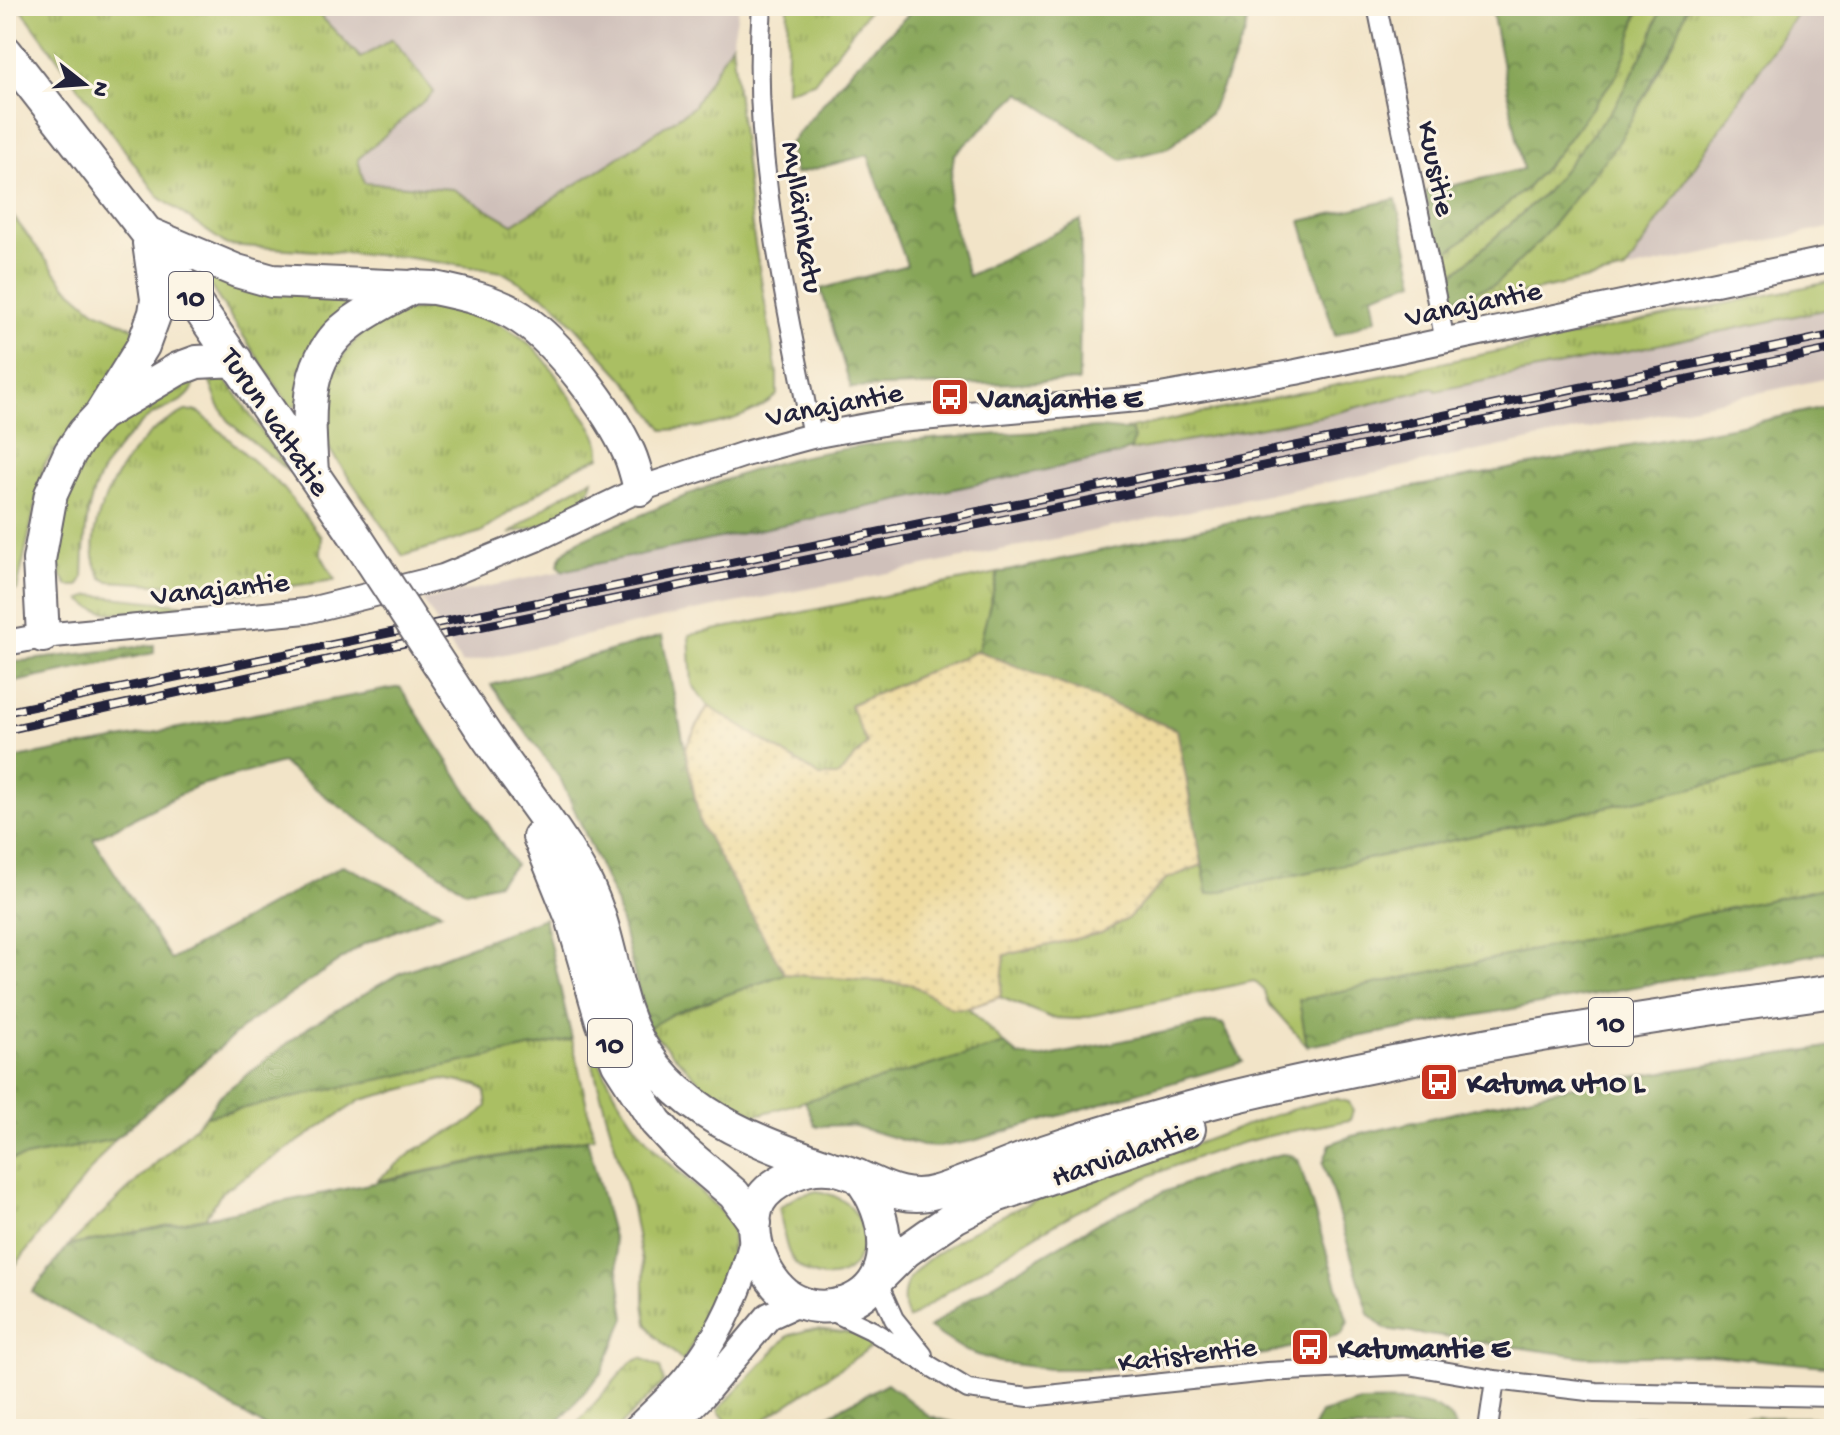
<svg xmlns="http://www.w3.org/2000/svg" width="1840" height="1435" font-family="'Gochi Hand',sans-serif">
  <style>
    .industrial { fill: #cfc0ba }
    .grass { fill: url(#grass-tufts); stroke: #66704f; stroke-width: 2 }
    .forest { fill: url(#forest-crowns); stroke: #54644a; stroke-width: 2 }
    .sand { fill: url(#sand-dots); stroke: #887e6c; stroke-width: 2 }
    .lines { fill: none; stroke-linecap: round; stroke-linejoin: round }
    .minor-casing { stroke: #6b666c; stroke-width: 22 }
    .tertiary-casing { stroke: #6b666c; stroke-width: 28 }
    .secondary-casing { stroke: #6b666c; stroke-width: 30 }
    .trunk-casing { stroke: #6b666c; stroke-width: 36 }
    .minor { stroke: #fff; stroke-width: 18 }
    .tertiary { stroke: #fff; stroke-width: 24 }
    .secondary { stroke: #fff; stroke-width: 26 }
    .trunk { stroke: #fff; stroke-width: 32 }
    .rail-casing { stroke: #22223b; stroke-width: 9 }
    .rail { stroke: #fcf5e5; stroke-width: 6; stroke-dasharray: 18; stroke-linecap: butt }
    .trunk-bridge-casing { stroke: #6b666c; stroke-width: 36; stroke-linecap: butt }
    .trunk-bridge { stroke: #fff; stroke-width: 32 }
    .labels { text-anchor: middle; stroke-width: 6; stroke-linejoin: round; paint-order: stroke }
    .shield { fill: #fcf5e5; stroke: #63616e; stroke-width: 2 }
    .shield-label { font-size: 28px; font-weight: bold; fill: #22223b }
    .street-label { font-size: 30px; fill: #22223b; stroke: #fcf5e5 }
    .poi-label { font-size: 30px; font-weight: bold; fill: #22223b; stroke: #fcf5e5; text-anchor: start }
  </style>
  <defs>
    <pattern id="grass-tufts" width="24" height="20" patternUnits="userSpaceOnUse" patternTransform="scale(2)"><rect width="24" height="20" fill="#aabf63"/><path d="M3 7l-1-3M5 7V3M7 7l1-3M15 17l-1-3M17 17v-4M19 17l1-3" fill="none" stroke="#8a9b53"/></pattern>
    <pattern id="forest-crowns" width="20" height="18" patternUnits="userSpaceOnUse" patternTransform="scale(2)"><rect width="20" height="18" fill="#87a659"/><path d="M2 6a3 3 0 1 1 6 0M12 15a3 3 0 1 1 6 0" fill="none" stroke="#6e874b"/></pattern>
    <pattern id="sand-dots" width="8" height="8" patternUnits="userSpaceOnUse" patternTransform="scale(2)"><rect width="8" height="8" fill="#eeda9e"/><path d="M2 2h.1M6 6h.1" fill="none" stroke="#ccbb89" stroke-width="1.8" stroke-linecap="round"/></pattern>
  </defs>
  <rect width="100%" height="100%" fill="#fcf5e5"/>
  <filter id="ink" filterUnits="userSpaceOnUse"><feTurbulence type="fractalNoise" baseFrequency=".0125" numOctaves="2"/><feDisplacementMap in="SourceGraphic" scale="16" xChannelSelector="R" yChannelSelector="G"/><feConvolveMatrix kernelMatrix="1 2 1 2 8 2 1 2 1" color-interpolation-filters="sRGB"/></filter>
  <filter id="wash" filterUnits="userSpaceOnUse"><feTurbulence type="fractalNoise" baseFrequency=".006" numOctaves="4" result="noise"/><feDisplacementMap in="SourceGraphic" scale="32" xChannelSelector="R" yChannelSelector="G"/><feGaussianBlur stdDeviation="1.8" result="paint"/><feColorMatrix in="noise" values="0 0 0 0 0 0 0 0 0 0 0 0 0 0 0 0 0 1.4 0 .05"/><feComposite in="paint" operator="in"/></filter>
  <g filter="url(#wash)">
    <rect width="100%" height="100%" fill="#f2e4c8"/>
    <path class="industrial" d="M311,6H739L732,43L693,107L613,161L513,224L453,189L364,183L358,159L361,58Z
      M1491,6H1834V227L1547,287Z
      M1834,308V377L919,567L669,616L462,664L423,600L1127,453L1323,416L1435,387L1437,391Z"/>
    <path class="grass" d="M19,6H311L361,58L392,39L434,92L358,159L364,183L453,189L513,224L613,161L693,107L732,43L752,227L777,373V395C747,421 703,429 664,430L634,390L552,301L502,272L404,257L227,245L159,197Z
      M788,6H872L814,82L786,91Z
      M1639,6H1661L1651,39L1616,104L1546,192L1446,281L1495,285C1576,205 1647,113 1688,6H1802L1625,271L1451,309L1445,303L1437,261L1527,188L1557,154L1618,73L1638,14Z
      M6,207L66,286L94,310L138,330L115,376L44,465L17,590L6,591Z
      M199,269L372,295L295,406L291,408Z
      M1834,281V308L1436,391L1434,388L1323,416L1130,451L1131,431L1126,429Z
      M437,307C472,311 506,322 533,347C549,361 561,385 574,402C586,419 602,435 600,457L573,469L481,532L403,556C384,529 366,502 347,475C341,465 331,454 327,444C313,401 340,344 378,322C395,312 417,309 437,307Z
      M195,374C199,400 167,406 149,417C144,420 140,425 135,430C87,475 85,516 83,578L79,586H68L61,575L55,545L65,489L99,433Z
      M207,374L223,378L233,389L289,472L230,423L218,404Z
      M185,411H198L284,489L321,537L320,553L335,580L234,594L172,585L108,581L102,578C74,536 121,458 153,431C162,423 175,417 185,411Z
      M593,479C585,518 542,525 509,534L556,499Z
      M998,573L978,651L851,704L867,744L838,776H820L708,706L692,684L689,635Z
      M91,595L218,608L110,613L92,608L81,600Z
      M1834,757V886L1300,1000L1307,1046L1269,1004L1264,990L1254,981L1075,1019L1052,1018L1000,997L1005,955L1101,933L1127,919L1166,879L1202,865L1208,894Z
      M785,974L911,984L952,1007L968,1008L1005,1044L750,1117L722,1105L648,1028L672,1014Z
      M572,1039L594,1137L376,1181L415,1150L473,1120L487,1106L485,1091L477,1085L443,1079L361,1100L222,1192L205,1218L68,1246L206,1116Z
      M599,1061C614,1093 630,1122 654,1148C668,1164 727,1212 731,1226C741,1266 701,1327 683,1361L655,1336L647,1323L644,1304V1273L632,1208L592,1062Z
      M1336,1099L1349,1102L1353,1111L1350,1120C1320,1126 1290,1131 1260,1138C1130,1171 1016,1243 908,1319C902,1305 901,1292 910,1278C920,1263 938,1253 952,1243C1027,1196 1113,1172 1196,1144C1246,1126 1282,1109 1336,1099Z
      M116,1138L6,1277V1161Z
      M817,1191C888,1203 868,1292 815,1275C805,1272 796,1266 791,1257C783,1243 783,1223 779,1208L797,1196Z
      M818,1329L859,1334L874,1345L751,1429C733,1429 728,1425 718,1410L788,1336L807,1330Z
      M641,1358L660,1367L664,1382L617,1429H572L630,1363Z
      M1634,1417H1834V1429H1555L1597,1427Z"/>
    <path class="forest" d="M917,6H1249L1245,34L1210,114L1168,148L1122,160L1020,93L954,155L948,203L968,276L1081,220L1079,381L851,388L821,289L907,265L868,155L795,174L789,144L853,68Z
      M1491,6H1639L1630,43L1618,73L1557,154L1527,188L1437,261L1425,192L1523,169Z
      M1661,6H1688L1675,40L1619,142L1538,243L1495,285L1452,299L1446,281L1546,192L1616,104L1651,39Z
      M1396,199L1415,281L1372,295L1376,319L1335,336L1301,221Z
      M1834,405V757L1208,894L1177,730L978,651L998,573L1254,517L1757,422Z
      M1098,428L1131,431L1134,438L1131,449L1117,455L562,571L558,565C563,540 606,530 627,521C681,498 734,473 791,459C891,436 997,436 1098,428Z
      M662,636L700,823L785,974L672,1014L648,1028L616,902L561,780L491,685Z
      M154,645V653L6,684V663Z
      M400,687L515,865L498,883L466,891L333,802L282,763L197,786L93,839L171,960L343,865L442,912L364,944L247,1024L115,1139L6,1161V760Z
      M1834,886V951L1307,1046L1299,1000Z
      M544,918L572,1039L206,1116L218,1097L310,1026L398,974Z
      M1214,1022L1223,1024L1243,1062L973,1141L939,1147L922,1146L851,1125L815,1126L805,1101L1005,1044L1019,1056L1039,1058Z
      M1834,1046V1367L1711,1355L1587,1357L1385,1329L1369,1314L1323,1163L1330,1144L1352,1136L1572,1086Z
      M587,1139L614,1241L625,1318L602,1372L552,1429H269L32,1292L68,1246Z
      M1282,1154L1291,1155L1298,1159L1348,1322L1342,1334L1266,1354L1102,1369H1049L998,1362L966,1351L929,1328L965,1301L1099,1222L1166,1191L1224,1170Z
      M887,1383L930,1417L980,1429H803Z
      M1360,1402C1387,1402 1448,1395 1455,1429H1313L1321,1413Z"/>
    <path class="sand" d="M978,651L1177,730L1202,865L1166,879L1127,919L1101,933L1005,955L1000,997L968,1008H952L911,984L785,974L700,823L685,748L708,706L820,776H838L867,744L850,705Z"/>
  </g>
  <g filter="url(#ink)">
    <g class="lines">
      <g class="minor-casing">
        <path id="minor" d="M762,6C750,150 785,295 812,436
          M1377,6L1445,341
          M877,1281L894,1319L923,1355
          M825,1308L871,1330L968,1389L1029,1397L1267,1372L1408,1365L1495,1380L1596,1392L1834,1397
          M1488,1429L1495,1380"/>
      </g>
      <g class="tertiary-casing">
        <path id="tertiary" d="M6,643L43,636L306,611L443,577L536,539L640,489L745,454L812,436L899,420L1149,398L1296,372L1834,258"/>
      </g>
      <g class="secondary-casing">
        <path id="secondary" d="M636,1429C653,1412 673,1395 688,1376C721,1334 744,1283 755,1231
          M669,1429L702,1396L769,1316L793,1305L812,1306"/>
      </g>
      <g class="trunk-casing">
        <path id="trunk" d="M6,52L147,233L352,531
          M147,233L237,271L272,281L434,288C464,294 495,301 521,318C560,344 610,411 629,453C634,464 637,477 640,489
          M103,413L178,369L197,362L236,360
          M312,473C309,419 301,360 350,324C370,309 393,298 415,286
          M43,636L39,560L51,494L70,453L84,432L100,415L143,346L155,313L157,299L149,243
          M479,725C513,777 555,825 585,881C605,920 611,967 624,1008C655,1103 742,1137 827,1166
          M539,837L573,921L602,1021L618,1063L656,1122L680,1148L734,1194L755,1223
          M858,1176C889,1212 901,1283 846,1303C830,1308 812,1308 797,1301C766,1288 744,1233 759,1202C766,1189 780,1181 792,1175C850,1147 881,1209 936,1192C970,1182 1004,1165 1037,1154C1099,1133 1161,1115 1224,1099C1425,1050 1629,1020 1834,991
          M878,1279L906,1251L927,1236L955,1217L996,1196L1189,1129"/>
      </g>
      <use href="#minor" class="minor"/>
      <use href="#tertiary" class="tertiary"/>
      <use href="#secondary" class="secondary"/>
      <use href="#trunk" class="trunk"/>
      <g class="rail-casing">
        <path id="rail" d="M6,712L1834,335
          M6,730L464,630L1834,349"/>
      </g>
      <use href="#rail" class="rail"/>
      <g class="trunk-bridge-casing">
        <path id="trunk-bridge" d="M352,531L479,725"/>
      </g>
      <use href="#trunk-bridge" class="trunk-bridge"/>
    </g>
  </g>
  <defs>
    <g id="bus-square" transform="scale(2)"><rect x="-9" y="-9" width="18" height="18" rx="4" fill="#c8321e" stroke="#fcf5e5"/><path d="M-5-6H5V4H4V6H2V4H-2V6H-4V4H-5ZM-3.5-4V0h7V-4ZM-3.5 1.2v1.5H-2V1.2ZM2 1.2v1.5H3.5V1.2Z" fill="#fff"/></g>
  </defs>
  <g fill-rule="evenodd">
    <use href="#bus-square" x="950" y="397"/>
    <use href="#bus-square" x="1439" y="1082"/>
    <use href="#bus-square" x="1310" y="1347"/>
  </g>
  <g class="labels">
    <g class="shield">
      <rect x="169" y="272" width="44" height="48" rx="6"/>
      <rect x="1589" y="998" width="44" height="48" rx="6"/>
      <rect x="588" y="1019" width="44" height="48" rx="6"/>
    </g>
    <g class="shield-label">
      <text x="191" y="306">10</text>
      <text x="1611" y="1032">10</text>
      <text x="610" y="1053">10</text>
    </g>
    <g class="street-label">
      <text transform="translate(1438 168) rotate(78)" y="10">Kuusitie</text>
      <text transform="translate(804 217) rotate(81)" y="10">Myllärinkatu</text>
      <text transform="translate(1473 302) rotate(-12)" y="10">Vanajantie</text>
      <text transform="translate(834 403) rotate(-11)" y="10">Vanajantie</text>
      <text transform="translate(277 421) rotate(56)" y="10">Turun valtatie</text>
      <text transform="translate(220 587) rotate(-6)" y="10">Vanajantie</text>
      <text transform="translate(1124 1152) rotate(-19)" y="10">Harvialantie</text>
      <text transform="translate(1187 1353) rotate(-7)" y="10">Katistentie</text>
    </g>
    <g class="poi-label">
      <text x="978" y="407">Vanajantie E</text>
      <text x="1467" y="1092">Katuma vt10 L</text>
      <text x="1338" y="1357">Katumantie E</text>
    </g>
  </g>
  <rect width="1840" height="1435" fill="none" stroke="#fcf5e5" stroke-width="32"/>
  <g transform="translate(84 84) rotate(107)" stroke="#fcf5e5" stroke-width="6" paint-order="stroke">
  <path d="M0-6L14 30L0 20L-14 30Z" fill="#22223b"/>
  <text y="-12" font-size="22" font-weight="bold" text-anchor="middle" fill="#22223b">N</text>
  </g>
</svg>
